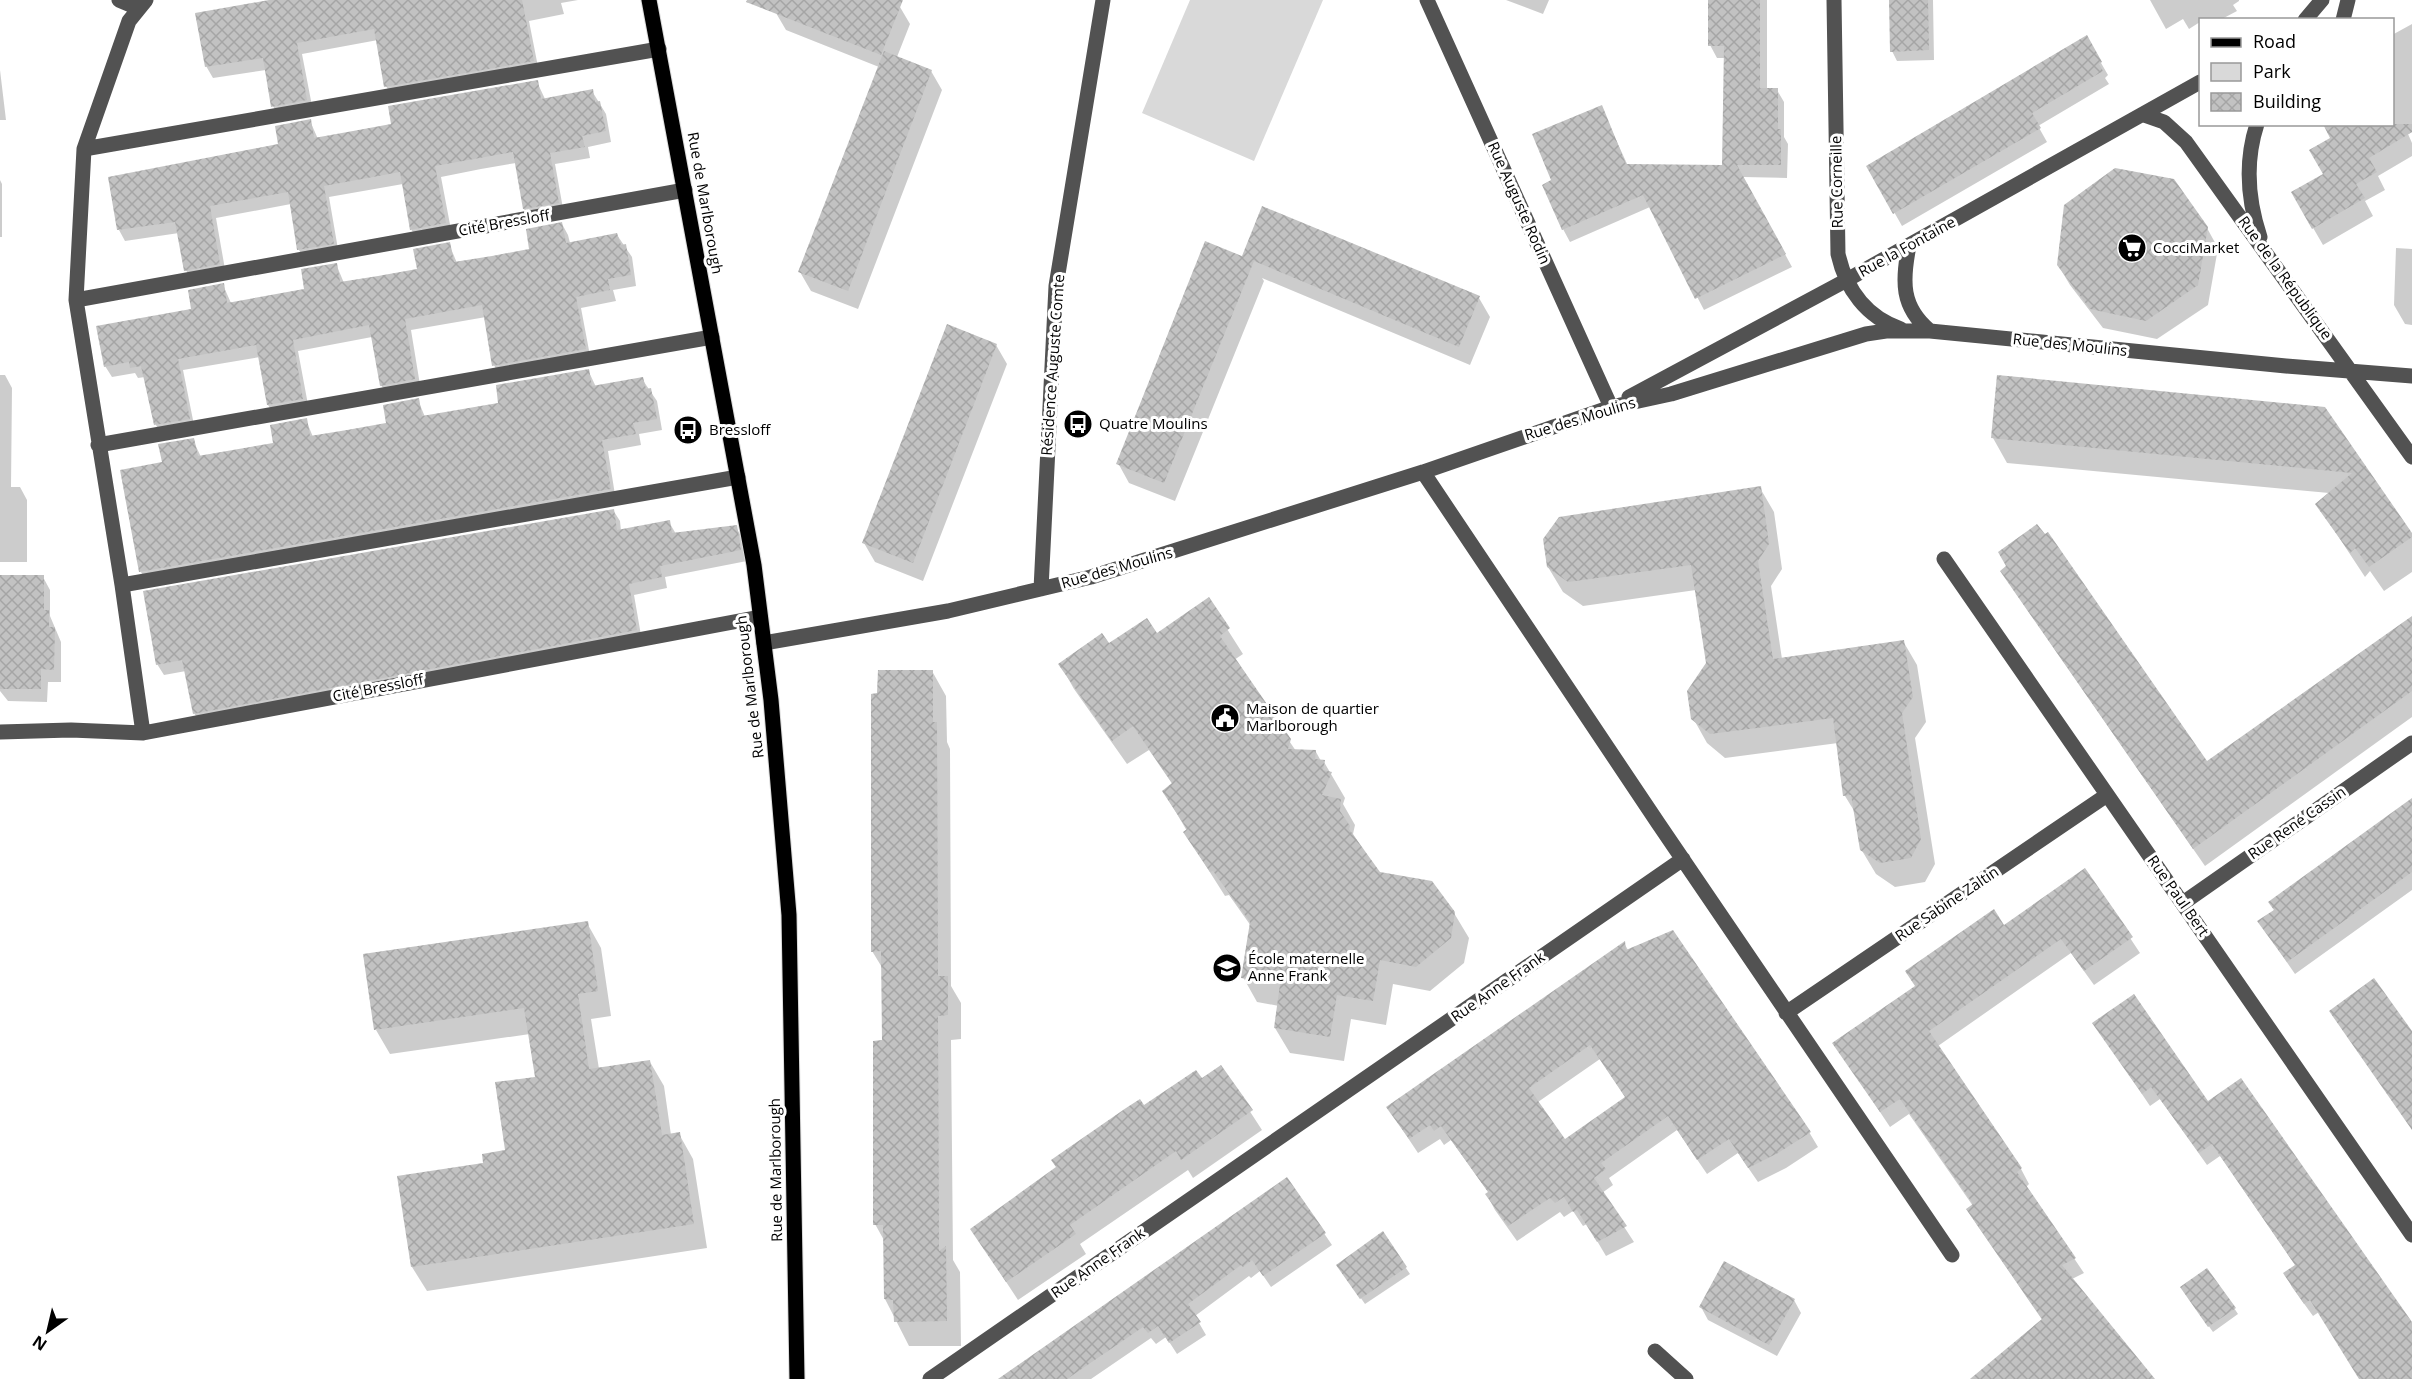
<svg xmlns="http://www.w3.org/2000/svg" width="2412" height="1379" font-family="'Open Sans',sans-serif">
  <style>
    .green { fill: #d9d9d9 }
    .shadow { fill: #0003; fill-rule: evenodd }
    .building { fill: url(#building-cross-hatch); fill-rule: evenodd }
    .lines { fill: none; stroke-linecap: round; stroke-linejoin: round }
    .major-casing { stroke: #dbdbdb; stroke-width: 17 }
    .minor { stroke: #525252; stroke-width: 15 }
    .major { stroke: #000; stroke-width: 15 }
    .labels { text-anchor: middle; stroke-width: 6; stroke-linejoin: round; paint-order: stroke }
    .street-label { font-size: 15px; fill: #000; stroke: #fff }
    .poi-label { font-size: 15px; fill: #000; stroke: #fff; text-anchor: start }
  </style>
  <defs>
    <pattern id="building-cross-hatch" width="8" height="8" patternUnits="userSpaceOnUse" patternTransform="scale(1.5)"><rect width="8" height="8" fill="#c2c2c2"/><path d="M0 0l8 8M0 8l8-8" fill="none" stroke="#a5a5a5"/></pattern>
  </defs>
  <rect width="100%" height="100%" fill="#fff"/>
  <path class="green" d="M1190,0H1323L1254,161L1142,113Z"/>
  <path class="shadow" d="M277,0H578L561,3L564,14L529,21L539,72L392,97L386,86L378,40L302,54L313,111L279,117L273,106L266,70L213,78L206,66Z
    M782,0H882L900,7L910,24L897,57L931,71L942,90L858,309L811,291L800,272L879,67L786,30L776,13Z
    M1506,0H1549L1543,14Z
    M1710,0H1767V90H1777L1784,102V137L1788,144L1787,178L1743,177L1792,267L1704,310L1650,207L1570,242L1563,229L1553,181L1601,107L1628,166H1724L1725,58H1717L1710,45Z
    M1890,0H1933L1934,60L1897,61L1892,51Z
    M2150,0H2239V1L2233,5L2237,11L2220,20H2200V22L2189,29L2183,19L2166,29Z
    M2412,24V132L2408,134L2412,143V156L2378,176L2385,190L2365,201L2373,216L2323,245L2293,193L2325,175L2332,138L2392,124V35Z
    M2086,37L2108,75L2105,78L2109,84L2038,126L2047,142L1902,226L1868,166Z
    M0,70L6,120H0Z
    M537,82L545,99L592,91L606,114L611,142L588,147L590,158L555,164L564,214L531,220L524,209L516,163L481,169L441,177L452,235L418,241L411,229L403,184L329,197L339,255L305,261L299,250L291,204L216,218L226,275L192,281L186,270L179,233L125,241L119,230L280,145L310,121L318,139L393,126Z
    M0,180L2,184V237H0Z
    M562,224L568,235L570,243L617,235L632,257L636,286L613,290L616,301L581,308L591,361L500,377L494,365L486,317L411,330L421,391L388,396L381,385L372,337L298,351L309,410L275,416L268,405L260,357L183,370L195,430L162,436L156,425L145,377L138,378L135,373L112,377L105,366L193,310L223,285L231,303L306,290L336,264L344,283L418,270L449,244L457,263L531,250Z
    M2207,228L2218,248L2208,305L2157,339L2103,328L2070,285L2058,265Z
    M2396,248L2412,249V325L2405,324L2394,305Z
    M1243,255L1479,298L1490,317L1470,365L1262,278L1264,281L1175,501L1129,483L1118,463L1245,259Z
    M996,345L1007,364L923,581L875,562L864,543Z
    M588,370L596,387L642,379L657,401L662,430L639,434L641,445L608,451L616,501L147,583L141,572L164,463L193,440L201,457L275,444L306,420L313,437L388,424L418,400L425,417L500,404Z
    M0,375H5L12,388L11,487H20L27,500V562H0Z
    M2324,409L2412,536V572L2384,591L2370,571L2365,577L2317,504L2329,493L2007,463L1993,438Z
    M1760,488L1774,512L1782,569L1771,586L1782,659L1903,641L1917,665L1926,722L1915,738L1935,864L1925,882L1895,887L1876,874L1861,849L1856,814L1845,796L1838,743L1725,758L1707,743L1693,718L1708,663L1696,590L1583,606L1563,592L1548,567Z
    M613,510L620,521L621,531L669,522L676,534L736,527L742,538L747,561L665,577L667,588L634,595L642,641L201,724L194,713L186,671L164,675L157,664Z
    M0,576L43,577L50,590V616L61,642V682H48L47,702L8,701L0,691Z
    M2013,589L2206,763L2412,618V717L2205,866Z
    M1208,599L1243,654L1234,660L1296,751L1316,752L1321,761L1324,762L1345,798L1343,804L1355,825L1353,834L1379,874L1454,913L1469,938L1464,963L1430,991L1393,984L1386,1025L1351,1019L1344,1061L1290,1053L1275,1028L1279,1006L1257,1002L1243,977L1251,926L1229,895L1225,896L1185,833L1187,831L1164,792L1173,785L1149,750L1127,764L1074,689L1060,664L1109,645L1157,635Z
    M932,671L946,696L947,742L950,749L951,986L961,1003V1039L951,1040L953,1260L960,1272L961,1346H909L885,1299V1242L875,1224L883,1042V969L872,951Z
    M2412,800V890L2295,974L2259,922Z
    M2085,870L2140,953L2094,985L2071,953L1938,1046L2021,1169L2029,1184L2026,1187L2084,1273L2072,1279L2143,1379H1973L2043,1321L1977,1225L1968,1210L1973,1206L1909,1114L1890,1127L1834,1043Z
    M587,923L601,948L611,1016L591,1019L599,1069L650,1062L664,1086L671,1135L679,1134L693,1159L707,1248L427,1291L412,1267L485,1164L507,1151L536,1078L530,1034L390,1054L376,1030Z
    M1624,943L1628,950L1809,1132L1818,1147L1786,1168L1758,1182L1738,1153L1707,1174L1677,1130L1609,1178L1613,1185L1602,1193L1634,1242L1606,1256L1587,1224L1583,1226L1573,1211L1564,1217L1560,1212L1517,1241L1495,1210L1487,1195L1489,1193L1451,1140L1444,1145L1440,1139L1418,1153L1388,1108ZM1600,1059L1626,1098L1565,1141L1538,1102Z
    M2094,1023L2208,1103L2412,1324V1379H2363L2319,1312L2313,1316L2292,1287L2285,1274L2296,1266L2220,1156L2207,1165L2160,1099L2150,1106Z
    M1221,1067L1262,1130L1193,1178L1188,1170L1080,1244L1086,1254L1018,1300L972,1230L1144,1107L1201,1080Z
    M1287,1179L1332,1245L1271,1287L1260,1271L1251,1278L1249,1276L1195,1316L1206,1335L1177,1354L1166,1337L1156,1344L1151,1338L1091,1379H1001Z
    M1382,1233L1410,1274L1365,1304L1342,1271Z
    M2185,1293L2234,1308L2238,1314L2213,1332Z
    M1794,1300L1801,1313L1777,1356L1708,1320L1701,1307Z"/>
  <path class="building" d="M269,0H522L534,61L384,87L374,29L297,43L307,100L271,107L263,58L205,67L195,13Z
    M747,0H903L881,55L746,2Z
    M1708,0H1760V88H1778V129H1781V165H1737L1786,254L1695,299L1643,195L1562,230L1542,185L1551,180L1532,134L1602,105L1626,164L1722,165L1724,46H1708Z
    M1889,0H1928L1929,50L1890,52Z
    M2087,35L2102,62L2099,64L2103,71L2032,113L2041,128L1893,214L1866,166Z
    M884,51L932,70L848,291L798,272Z
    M538,80L541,99L593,89L595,102L600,101L606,131L582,136L585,147L550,153L559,203L523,209L513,152L435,166L446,223L410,230L400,172L324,186L334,244L297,250L288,192L210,206L220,264L184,271L175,222L117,230L108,177L278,144L275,126L311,119L314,138L353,131L391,124L388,106Z
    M2323,124H2412V132L2369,158L2377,172L2356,184L2365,198L2312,229L2291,192L2323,174L2309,150L2330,138Z
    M2115,168L2174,179L2208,227L2198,285L2146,321L2090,309L2057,265L2064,205Z
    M1262,206L1480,296L1459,347L1242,256Z
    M562,222L566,243L617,233L621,245L626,244L631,275L608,279L610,290L576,297L586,349L492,366L482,305L405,319L415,379L380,386L369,325L293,340L303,399L267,405L256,345L178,359L190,419L154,425L141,366L130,368L129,362L104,367L96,326L191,309L188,290L224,283L227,303L304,289L301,269L337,263L340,282L378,276L417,269L413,249L450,242L454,262L492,256L529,249L526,229Z
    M1205,241L1254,261L1164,483L1116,464Z
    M947,324L997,344L913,563L862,543Z
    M589,369L592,386L643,377L646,389L651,388L657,419L633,423L636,434L602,440L611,489L139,572L120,470L162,462L158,444L194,438L198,456L273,443L270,425L307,418L310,436L347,430L386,423L383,405L419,398L422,416L498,403L496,385Z
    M1997,375L2325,407L2412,533V537L2369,567L2355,548L2350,553L2315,504L2352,473L1991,438Z
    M1761,486L1769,544L1758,561L1773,659L1904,640L1913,697L1902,713L1921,839L1911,858L1880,863L1860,850L1851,795L1843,796L1833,718L1710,734L1691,719L1687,691L1706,663L1691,565L1568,582L1547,567L1543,539L1559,517Z
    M614,509L617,530L670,520L672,533L737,525L741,550L660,566L662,577L629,584L637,630L193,714L182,660L156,665L143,591Z
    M2037,524L2045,534L2048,532L2207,761L2412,616V691L2193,849L2000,571L2006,566L1998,552Z
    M0,575H44V610H49V627H55L54,670L41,669V689H0Z
    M1209,597L1230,628L1220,636L1291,739L1288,749L1316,750L1315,759L1325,760L1323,770L1332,772L1322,795L1341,799L1340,811L1350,826L1349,829L1380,872L1432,881L1455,912L1451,938L1416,967L1380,960L1373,1001L1337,995L1330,1037L1274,1028L1280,984L1241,978L1250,922L1213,871L1210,872L1183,832L1187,829L1162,791L1172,783L1133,726L1112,741L1058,664L1102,633L1109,643L1147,618L1157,633Z
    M878,670H933V722H937L938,976H948V1015L938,1016L939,1251L946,1246L947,1321L894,1322L893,1300L884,1299L883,1225H873V1041L882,1040L881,951L871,952V694L877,693Z
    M2412,798V872L2287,962L2257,921L2274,910L2268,902Z
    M2085,868L2133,937L2084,971L2061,939L1929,1031L2022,1168L2017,1172L2076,1258L2062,1265L2155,1379H1970L2042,1319L1966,1209L1973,1204L1900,1099L1880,1112L1832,1043L1915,986L1905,971L1994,909L2004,925Z
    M588,921L598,991L578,994L589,1069L650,1060L662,1135L680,1132L694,1224L411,1267L397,1176L483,1163L482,1154L505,1150L495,1082L535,1077L524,1008L374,1030L363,954Z
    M1673,930L1811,1132L1778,1153L1748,1168L1729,1139L1697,1160L1668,1116L1601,1163L1606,1169L1594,1178L1627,1226L1597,1242L1577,1210L1573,1212L1564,1197L1555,1203L1550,1198L1508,1226L1485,1194L1488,1192L1441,1126L1434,1131L1430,1125L1409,1139L1386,1107L1625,941L1626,950ZM1590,1045L1625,1097L1565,1139L1529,1088Z
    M2374,978L2412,1031V1130L2329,1011Z
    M2134,994L2208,1101L2241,1078L2412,1322V1379H2359L2310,1300L2304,1304L2283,1273L2295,1265L2212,1144L2199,1153L2151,1087L2142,1094L2092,1023Z
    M1221,1065L1253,1110L1181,1160L1176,1151L1070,1225L1076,1234L1006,1282L970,1229L1056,1167L1051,1160L1126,1108L1140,1099L1144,1105L1196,1070L1202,1078Z
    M1287,1177L1326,1233L1263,1276L1252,1260L1243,1267L1241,1265L1188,1304L1201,1322L1169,1343L1158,1326L1148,1333L1143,1327L1067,1379H998Z
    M1383,1231L1407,1267L1360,1299L1336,1265Z
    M1724,1261L1795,1299L1769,1345L1699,1307Z
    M2207,1268L2236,1308L2208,1327L2180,1287Z"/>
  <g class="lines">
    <g class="major-casing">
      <path id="major" d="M649,0L754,565L771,700L789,915L797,1379"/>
    </g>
    <path class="minor" d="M119,0L138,8
      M1427,0L1611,407
      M1834,0L1838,254C1846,289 1866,317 1901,329
      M2305,20L2322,0
      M2343,20L2348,0
      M2144,115L2164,122L2186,142L2412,457
      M2257,124C2245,161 2248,201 2260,237
      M84,149L659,49
      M1909,246C1902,281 1901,307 1930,331
      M76,300L685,190
      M1629,397L1845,281L2200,82
      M98,445L712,337
      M1423,472L1658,823L1952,1255
      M1944,559L2412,1235
      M122,585L738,477
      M1041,589L1056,286L1103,0
      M764,643L948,611L1091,577L1423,472L1611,407L1671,394L1866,334L1886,331H1930L2286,366L2412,376
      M0,732L71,730L143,733L760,617
      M143,733L122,585L76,300L84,149L129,21L146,0
      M2183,903L2412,743
      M1786,1013L2107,795
      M1655,1351L1686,1379
      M930,1379L1683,859"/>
    <use href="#major" class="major"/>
  </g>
  <defs>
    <g id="supermarket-disc" transform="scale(1.5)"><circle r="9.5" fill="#000" stroke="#fff"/><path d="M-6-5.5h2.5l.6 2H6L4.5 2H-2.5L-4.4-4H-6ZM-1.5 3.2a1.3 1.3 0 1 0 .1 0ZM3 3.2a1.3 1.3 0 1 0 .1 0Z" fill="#fff"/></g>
    <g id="bus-disc" transform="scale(1.5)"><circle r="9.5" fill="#000" stroke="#fff"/><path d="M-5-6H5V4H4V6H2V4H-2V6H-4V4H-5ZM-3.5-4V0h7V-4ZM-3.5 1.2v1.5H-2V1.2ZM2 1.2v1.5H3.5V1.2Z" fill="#fff"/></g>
    <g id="civic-disc" transform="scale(1.5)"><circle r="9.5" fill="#000" stroke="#fff"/><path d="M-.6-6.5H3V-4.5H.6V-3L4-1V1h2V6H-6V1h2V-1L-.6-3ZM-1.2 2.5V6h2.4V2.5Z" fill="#fff"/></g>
    <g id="school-disc" transform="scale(1.5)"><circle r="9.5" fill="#000" stroke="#fff"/><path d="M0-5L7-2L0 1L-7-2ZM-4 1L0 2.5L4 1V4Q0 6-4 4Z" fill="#fff"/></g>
  </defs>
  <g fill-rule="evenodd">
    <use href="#supermarket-disc" x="2132" y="248"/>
    <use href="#bus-disc" x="1078" y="424"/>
    <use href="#bus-disc" x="688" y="430"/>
    <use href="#civic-disc" x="1225" y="718"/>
    <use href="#school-disc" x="1227" y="968"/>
  </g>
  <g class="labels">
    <g class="street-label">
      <text transform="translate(1837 182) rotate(-91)" y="5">Rue Corneille</text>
      <text transform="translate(705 203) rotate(80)" y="5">Rue de Marlborough</text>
      <text transform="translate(1519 203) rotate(66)" y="5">Rue Auguste Rodin</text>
      <text transform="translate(504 223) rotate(-10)" y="5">Cité Bressloff</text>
      <text transform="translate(1907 247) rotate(-29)" y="5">Rue la Fontaine</text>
      <text transform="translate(2285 278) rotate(54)" y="5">Rue de la République</text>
      <text transform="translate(2070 345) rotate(6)" y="5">Rue des Moulins</text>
      <text transform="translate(1053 365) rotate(-86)" y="5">Résidence Auguste Comte</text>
      <text transform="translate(1580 419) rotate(-17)" y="5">Rue des Moulins</text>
      <text transform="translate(1117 568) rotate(-16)" y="5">Rue des Moulins</text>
      <text transform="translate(750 687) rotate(-97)" y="5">Rue de Marlborough</text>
      <text transform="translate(378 688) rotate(-11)" y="5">Cité Bressloff</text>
      <text transform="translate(2297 823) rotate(-35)" y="5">Rue René Cassin</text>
      <text transform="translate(2178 896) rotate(55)" y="5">Rue Paul Bert</text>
      <text transform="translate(1947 904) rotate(-34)" y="5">Rue Sabine Zaltin</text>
      <text transform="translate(1498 987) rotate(-35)" y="5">Rue Anne Frank</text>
      <text transform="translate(776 1170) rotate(-91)" y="5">Rue de Marlborough</text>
      <text transform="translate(1098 1263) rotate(-35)" y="5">Rue Anne Frank</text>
    </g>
    <g class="poi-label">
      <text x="2153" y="253">CocciMarket</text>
      <text x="1099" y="429">Quatre Moulins</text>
      <text x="709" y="435">Bressloff</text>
      <text x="1246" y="714">Maison de quartier<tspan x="1246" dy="17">Marlborough</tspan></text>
      <text x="1248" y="964">École maternelle<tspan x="1248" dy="17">Anne Frank</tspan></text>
    </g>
  </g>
  <rect x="2199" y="18" width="195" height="108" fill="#ffffff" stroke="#999999" stroke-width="1.5"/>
  <rect x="2211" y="38" width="30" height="9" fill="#000000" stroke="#999999" stroke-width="1.5"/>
  <text x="2253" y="48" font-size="18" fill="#000000">Road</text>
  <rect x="2211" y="63" width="30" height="18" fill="#d9d9d9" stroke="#999999" stroke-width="1.5"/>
  <text x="2253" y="78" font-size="18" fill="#000000">Park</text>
  <rect x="2211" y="93" width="30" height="18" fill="url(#building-cross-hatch)" stroke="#999999" stroke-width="1.5"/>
  <text x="2253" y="108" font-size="18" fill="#000000">Building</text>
  <g transform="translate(48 1331) rotate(214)" stroke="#ffffff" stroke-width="4.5" paint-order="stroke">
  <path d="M0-4.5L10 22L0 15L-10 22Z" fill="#000000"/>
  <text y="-9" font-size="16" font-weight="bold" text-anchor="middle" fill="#000000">N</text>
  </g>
</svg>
